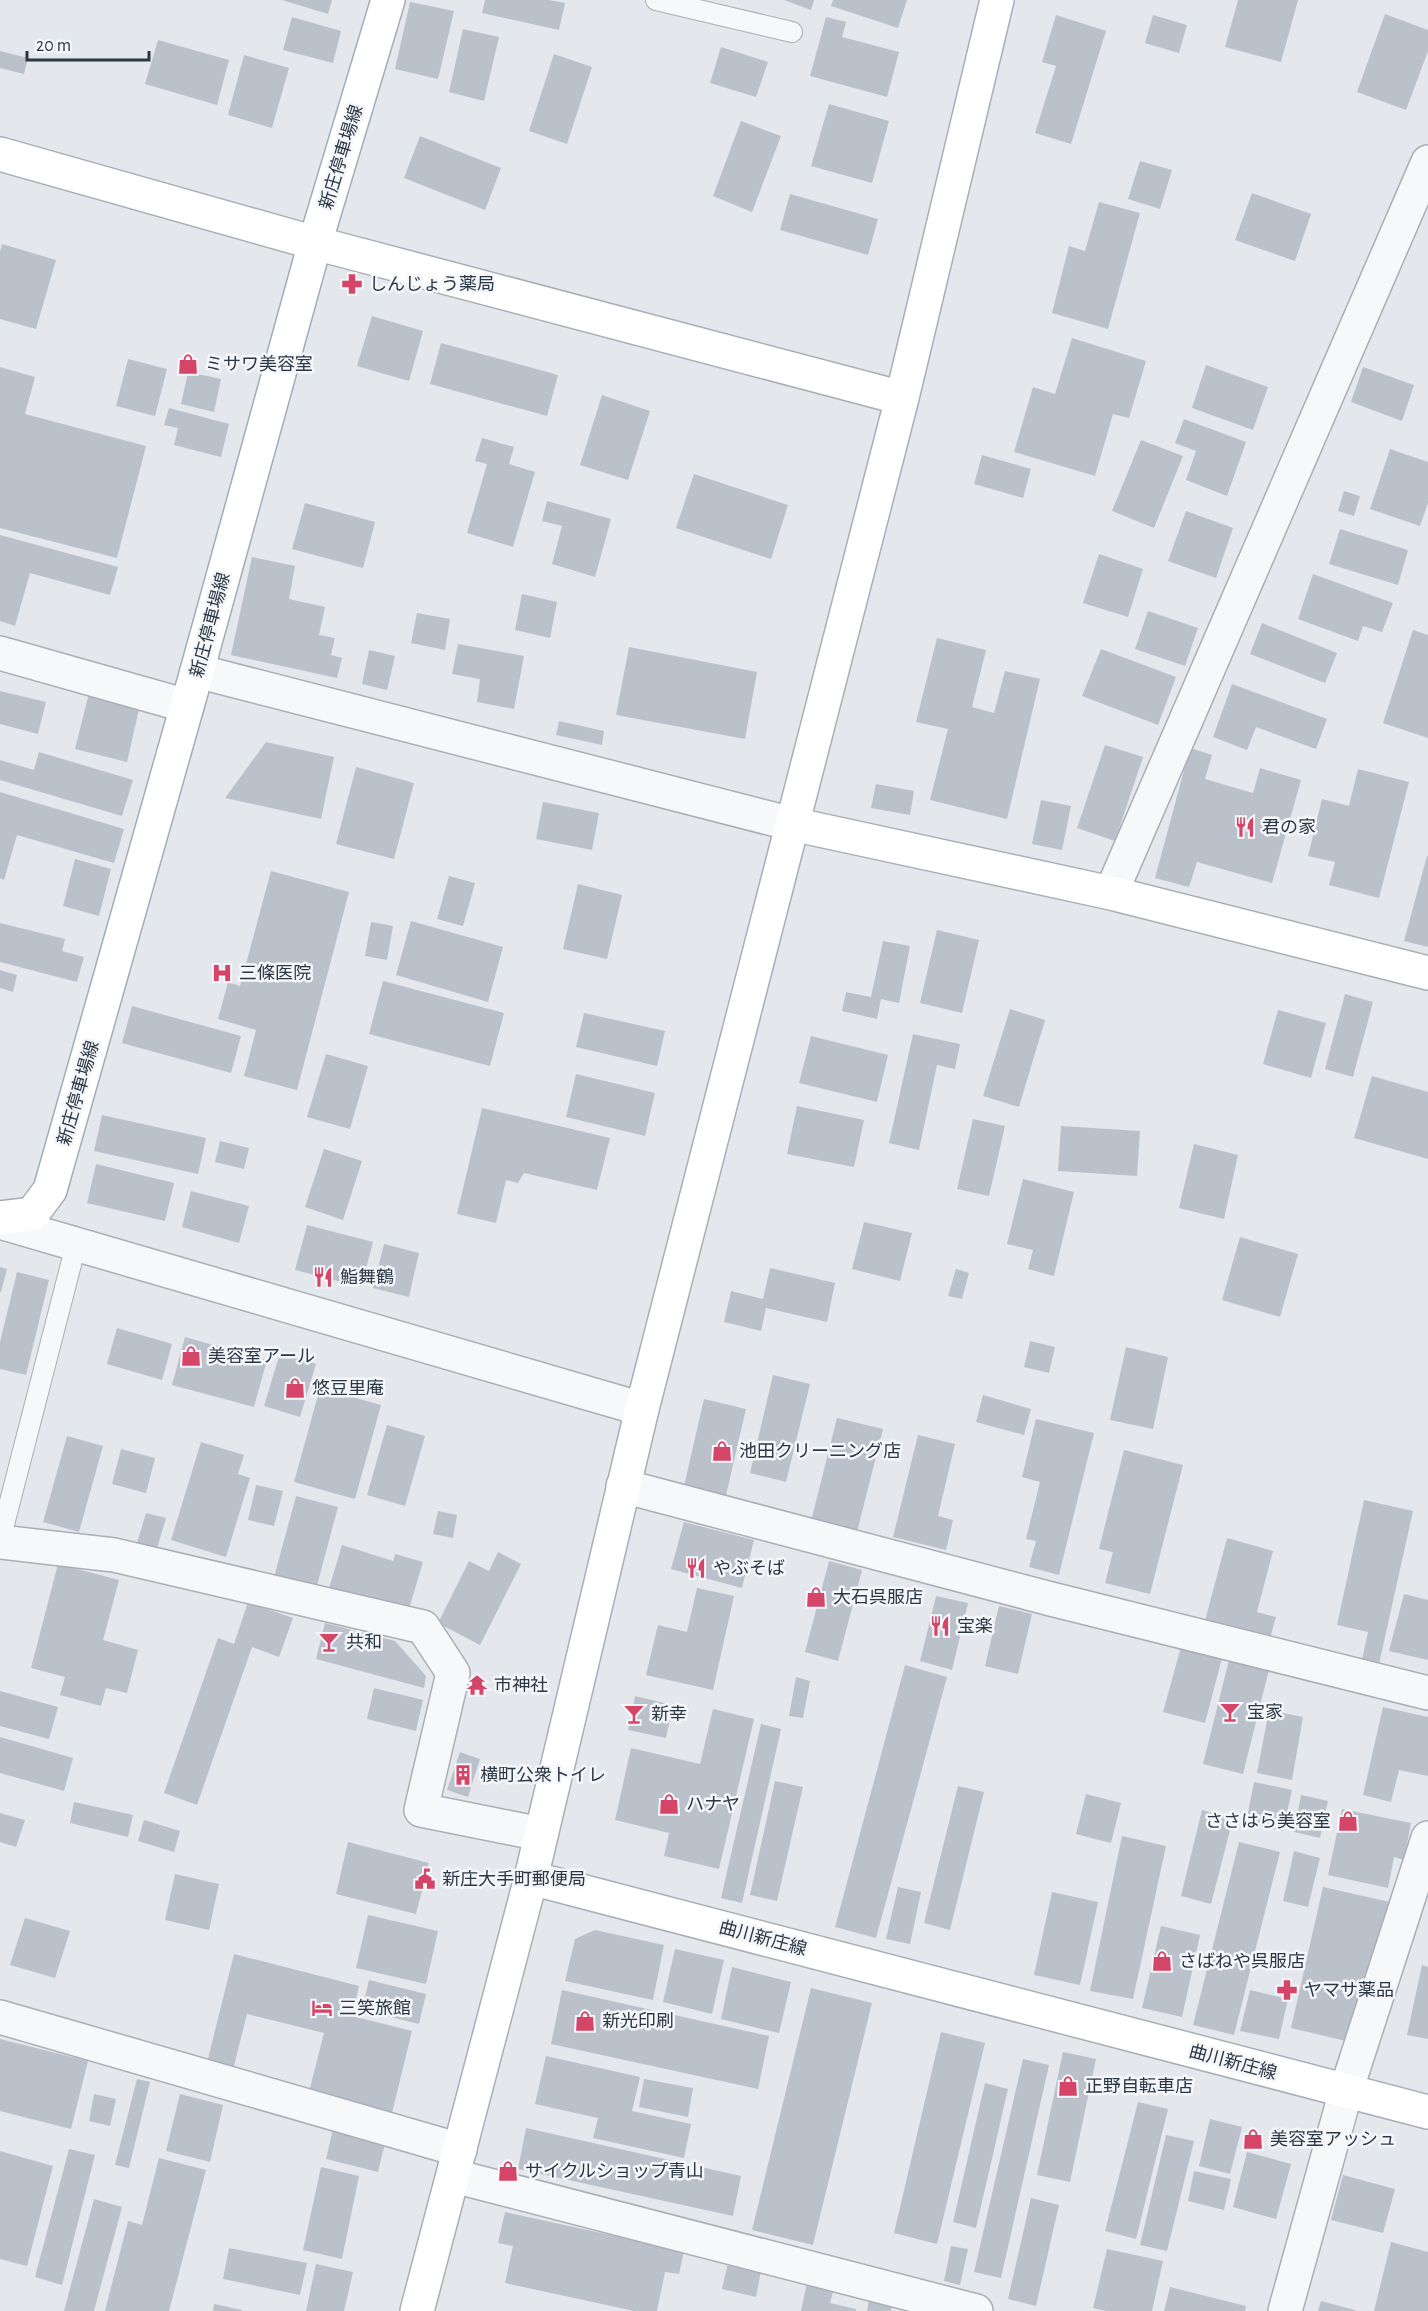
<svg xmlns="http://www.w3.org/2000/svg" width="1428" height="2311" font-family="'Alegreya Sans','Noto Sans JP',sans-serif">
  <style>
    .building { fill: #bac1ca }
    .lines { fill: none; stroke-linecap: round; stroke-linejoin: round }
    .lane-casing { stroke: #a8afb7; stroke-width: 22 }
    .street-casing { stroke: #a8afb7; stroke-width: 36 }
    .secondary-casing { stroke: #a8afb7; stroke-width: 36 }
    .primary-casing { stroke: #a2adb8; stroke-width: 36 }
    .lane { stroke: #f7f8fa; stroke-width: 20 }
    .street { stroke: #f7f8fa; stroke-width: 33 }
    .secondary { stroke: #fff; stroke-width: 33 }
    .primary { stroke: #fff; stroke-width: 33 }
    .labels { text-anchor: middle; stroke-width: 5; stroke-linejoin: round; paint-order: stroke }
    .street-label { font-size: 18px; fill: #2a3745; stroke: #f4f6f9 }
    .poi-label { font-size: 18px; fill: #2a3745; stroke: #f4f6f9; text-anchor: start }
  </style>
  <rect width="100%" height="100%" fill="#e4e8ec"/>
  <path class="building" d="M282,0H332L328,14Z
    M485,0H549L565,3L559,30L482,13Z
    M784,0H814L811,10Z
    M833,0H907L898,28L831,6Z
    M1238,0H1298L1281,62L1225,47Z
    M410,2L454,11L438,79L395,69Z
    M1385,14L1428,30V51L1406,110L1357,92Z
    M1056,15L1106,31L1071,144L1035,133L1056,66L1042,62Z
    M1153,15L1187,25L1179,53L1145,43Z
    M292,17L341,31L333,63L283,50Z
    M826,17L846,22L842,37L899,52L887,97L810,76Z
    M463,29L499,37L484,101L449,92Z
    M158,40L229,60L217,105L145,84Z
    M721,47L768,62L756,97L710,83Z
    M0,51L28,58L24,74L0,68Z
    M554,54L592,67L567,144L529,131Z
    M244,55L289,68L272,128L228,115Z
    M829,104L889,121L872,183L811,166Z
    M741,121L781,136L752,212L713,196Z
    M420,136L501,168L485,210L404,178Z
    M1140,161L1172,170L1160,209L1128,199Z
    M1252,193L1311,214L1295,261L1235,240Z
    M790,194L878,219L868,255L780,230Z
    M1099,202L1140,213L1108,329L1052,313L1069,246L1085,251Z
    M2,244L56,260L36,329L0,319V252Z
    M372,316L423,331L409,381L357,366Z
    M1072,338L1146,361L1129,418L1113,414L1095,476L1014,452L1033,387L1055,394Z
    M441,343L558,375L547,416L430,384Z
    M128,359L167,369L155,416L116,406Z
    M1206,365L1268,387L1253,430L1192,408Z
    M0,367L35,377L25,414L146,446L117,558L0,528Z
    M1363,367L1414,385L1402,421L1351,402Z
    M188,372L221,379L214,412L181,404Z
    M602,395L650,411L628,480L580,465Z
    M169,408L229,424L221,457L174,445L178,428L164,425Z
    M1184,419L1246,442L1227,496L1186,480L1196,451L1175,443Z
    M482,438L514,447L509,464L535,472L513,547L467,533L487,464L475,461Z
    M1141,440L1183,456L1154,528L1112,511Z
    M1390,449L1428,462V503L1420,526L1370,509Z
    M982,455L1031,469L1023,498L974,484Z
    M694,474L788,505L771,559L676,528Z
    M1344,491L1360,496L1354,516L1338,511Z
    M547,501L611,519L595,577L552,564L562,526L542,521Z
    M305,503L375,522L363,568L292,549Z
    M1186,511L1233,528L1216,578L1168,561Z
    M1340,529L1408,550L1398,585L1329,564Z
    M0,535L118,567L110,595L30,573L15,626L0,621Z
    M1099,554L1143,569L1128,617L1083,603Z
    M252,557L295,566L289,599L325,607L319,635L335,638L331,655L342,658L337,678L231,655Z
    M1313,574L1393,603L1382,632L1363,626L1358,641L1298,619Z
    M522,594L557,602L550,638L515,630Z
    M1148,611L1198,628L1185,666L1135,649Z
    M417,613L450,619L445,650L411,643Z
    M1262,623L1337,653L1325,683L1250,654Z
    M1413,630L1428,635V738L1383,723Z
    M937,638L986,650L972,707L994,713L1005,671L1040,679L1007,819L930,800L948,729L916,722Z
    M458,644L524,656L514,709L477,702L480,679L452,674Z
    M629,647L757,672L745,739L616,715Z
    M1101,649L1176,677L1158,725L1082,696Z
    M369,650L395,656L387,690L362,684Z
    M1232,684L1327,719L1316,749L1256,727L1247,750L1213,737Z
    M0,691L46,702L38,734L0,724Z
    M89,693L140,705L127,762L75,749Z
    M559,721L604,731L602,745L556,735Z
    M266,742L334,757L321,819L225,798Z
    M1105,745L1143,757L1115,841L1077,828Z
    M1190,748L1212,755L1205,779L1253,793L1260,768L1301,780L1272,883L1197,862L1189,887L1155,878Z
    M39,752L133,780L122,816L0,780V760L34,770Z
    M356,767L414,783L394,859L336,844Z
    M1358,769L1409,782L1379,898L1329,885L1335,862L1308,856L1322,799L1349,806Z
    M876,784L914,791L910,815L871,808Z
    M0,792L124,829L114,863L17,835L4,880L0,878Z
    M1041,800L1071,806L1062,850L1032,844Z
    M543,802L599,813L592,850L536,839Z
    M1427,856H1428V947L1404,941Z
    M75,859L111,869L99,916L63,906Z
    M271,871L349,892L297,1090L244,1076L256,1030L218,1019L228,982L240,986Z
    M449,876L475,883L463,926L437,919Z
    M578,884L622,895L607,959L563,949Z
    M411,921L503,947L488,1002L396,975Z
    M371,922L393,926L387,960L365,956Z
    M0,923L65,939L62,951L84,957L77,982L0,962Z
    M937,930L979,940L962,1013L920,1003Z
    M883,941L910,946L899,1003L881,999L877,1019L842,1011L846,992L871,997Z
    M0,970L17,975L13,992L0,988Z
    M383,981L504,1013L490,1066L369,1034Z
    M1345,994L1373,1002L1353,1077L1325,1069Z
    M132,1006L241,1036L231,1073L122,1043Z
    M1010,1009L1045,1020L1019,1107L983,1096Z
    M1278,1010L1326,1023L1311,1078L1263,1064Z
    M584,1013L665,1031L657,1066L576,1047Z
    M913,1034L960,1044L955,1069L937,1065L919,1150L889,1143Z
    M811,1036L888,1055L877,1102L799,1083Z
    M326,1054L368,1066L350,1129L307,1117Z
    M576,1074L655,1093L645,1136L566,1117Z
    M1372,1076L1428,1092V1159L1354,1138Z
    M797,1106L864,1120L854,1167L787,1154Z
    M482,1108L610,1138L597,1190L524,1173L518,1183L506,1180L496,1223L457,1214Z
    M102,1115L206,1138L198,1174L94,1151Z
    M973,1119L1005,1126L989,1196L957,1189Z
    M1061,1126L1140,1131L1137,1176L1058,1171Z
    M220,1141L249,1148L244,1169L215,1162Z
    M1194,1144L1238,1155L1224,1219L1179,1208Z
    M324,1149L362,1161L343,1220L305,1207Z
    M96,1164L174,1183L165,1221L87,1203Z
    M1023,1179L1074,1192L1054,1276L1028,1269L1033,1250L1007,1244Z
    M191,1191L249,1206L239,1243L182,1227Z
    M864,1222L912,1233L900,1281L852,1269Z
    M307,1225L373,1242L361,1287L295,1270Z
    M1240,1237L1298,1254L1280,1317L1222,1300Z
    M384,1244L419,1253L409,1297L373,1288Z
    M0,1267L7,1269L1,1292H0Z
    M770,1268L835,1283L827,1322L766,1308L761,1331L724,1322L731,1291L763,1299Z
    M956,1269L969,1273L962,1299L948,1296Z
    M17,1272L49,1280L26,1375L0,1369V1342Z
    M117,1328L172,1344L162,1380L107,1364Z
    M185,1337L267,1360L254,1407L172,1385Z
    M1030,1341L1055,1347L1049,1373L1024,1367Z
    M1126,1347L1168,1357L1153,1429L1110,1420Z
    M280,1353L316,1364L300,1417L264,1406Z
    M773,1375L810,1384L786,1482L750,1473Z
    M320,1388L381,1405L355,1499L294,1482Z
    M983,1395L1031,1409L1024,1435L976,1422Z
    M704,1399L746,1409L726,1495L684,1486Z
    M837,1418L883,1429L857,1532L811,1521Z
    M1036,1419L1094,1433L1059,1575L1029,1567L1036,1541L1026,1539L1040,1482L1022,1477Z
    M387,1425L425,1436L405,1506L367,1495Z
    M918,1435L955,1444L938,1516L953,1520L946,1550L893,1537Z
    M67,1436L103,1446L79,1532L43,1522Z
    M201,1442L244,1455L238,1474L250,1478L226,1557L171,1540Z
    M121,1449L155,1458L146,1493L112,1484Z
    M1124,1450L1183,1465L1150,1594L1105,1583L1113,1552L1099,1549Z
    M256,1485L283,1491L274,1526L248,1520Z
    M296,1496L338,1507L315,1593L273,1581Z
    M1364,1500L1413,1511L1379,1664L1362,1660L1368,1632L1337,1625Z
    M438,1511L457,1515L453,1538L433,1534Z
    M146,1513L166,1518L156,1552L136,1546Z
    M684,1522L754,1540L742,1588L671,1569Z
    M1227,1538L1273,1551L1257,1612L1276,1617L1270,1638L1205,1621Z
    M342,1545L393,1561L395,1554L423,1562L406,1619L327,1595Z
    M498,1552L521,1564L480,1645L438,1623L469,1561L489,1571Z
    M829,1561L862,1570L838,1661L805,1652Z
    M58,1564L119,1580L103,1640L138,1650L127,1693L106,1688L101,1706L60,1695L65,1677L31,1668Z
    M697,1588L734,1596L713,1690L646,1675L658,1625L687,1632Z
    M1404,1594L1428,1600V1660L1389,1651Z
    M936,1596L968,1603L952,1670L920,1661Z
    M248,1602L293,1618L279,1657L252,1647L197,1805L164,1793L218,1638L234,1644Z
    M999,1606L1032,1614L1018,1674L985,1666Z
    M325,1623L395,1641L426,1676L424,1688L316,1659Z
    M1181,1647L1222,1658L1205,1723L1163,1712Z
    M1229,1660L1269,1670L1243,1774L1203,1764Z
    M905,1665L947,1677L876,1938L835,1927Z
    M796,1677L810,1681L803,1718L789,1716Z
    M374,1688L423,1700L416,1731L367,1719Z
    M0,1691L58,1707L49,1739L0,1726Z
    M635,1696L673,1705L666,1738L628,1730Z
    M1383,1707L1428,1717V1776L1399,1770L1391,1802L1363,1795Z
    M713,1709L754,1719L719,1869L664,1856L669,1833L615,1820L631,1748L700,1764Z
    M1269,1710L1303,1717L1292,1780L1257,1773Z
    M761,1724L781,1729L742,1903L721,1898Z
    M0,1737L73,1758L64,1791L0,1773Z
    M460,1752L480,1759L468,1797L447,1790Z
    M775,1781L803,1787L777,1901L750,1895Z
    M1254,1782L1292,1790L1283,1831L1246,1823Z
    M958,1786L984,1792L950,1930L924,1923Z
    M1086,1794L1121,1803L1111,1843L1076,1834Z
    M1301,1795L1328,1801L1320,1838L1294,1832Z
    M74,1802L133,1815L128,1837L70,1823Z
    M1342,1809L1411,1823L1404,1860L1394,1857L1388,1888L1328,1875Z
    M1202,1810L1233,1818L1211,1904L1181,1896Z
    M0,1813L25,1820L16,1847L0,1842Z
    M144,1820L180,1831L174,1852L138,1841Z
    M1122,1836L1166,1846L1133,1999L1090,1991Z
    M348,1842L429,1863L416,1914L336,1894Z
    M1239,1842L1280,1852L1234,2035L1193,2025Z
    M1294,1851L1320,1858L1308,1907L1283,1901Z
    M175,1874L219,1884L209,1930L165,1920Z
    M898,1887L921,1892L910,1944L886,1939Z
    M1323,1887L1390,1902L1358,2044L1291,2028Z
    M1052,1892L1098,1902L1080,1985L1034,1975Z
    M368,1915L438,1931L426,1984L356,1968Z
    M25,1918L70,1931L55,1978L10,1965Z
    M1161,1926L1200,1935L1182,2017L1142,2008Z
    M595,1930L664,1945L653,2000L565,1981L575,1939Z
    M675,1949L724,1960L712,2014L663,2002Z
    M234,1954L359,1986L352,2016L412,2031L392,2113L309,2092L324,2033L247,2014L233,2070L207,2063Z
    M1422,1965L1428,1967V2039L1407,2035Z
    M732,1967L791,1982L779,2033L721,2019Z
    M369,1980L426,1994L419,2024L362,2010Z
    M811,1988L872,2003L813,2245L752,2230Z
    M562,1990L769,2036L758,2089L551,2044Z
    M1250,1990L1288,1999L1279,2039L1240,2031Z
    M941,2032L985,2043L937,2244L894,2233Z
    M0,2039L88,2061L71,2129L0,2111Z
    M1063,2052L1096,2059L1070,2182L1037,2175Z
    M546,2056L640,2077L632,2111L691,2124L684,2158L593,2138L598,2118L535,2104Z
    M1023,2059L1049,2065L1001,2278L974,2272Z
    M137,2079L150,2082L129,2168L115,2165Z
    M644,2079L693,2088L688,2117L639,2107Z
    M985,2083L1008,2089L976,2228L953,2222Z
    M94,2094L116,2099L110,2126L89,2121Z
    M180,2094L223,2105L210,2162L166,2151Z
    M1138,2102L1168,2109L1136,2239L1105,2231Z
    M1210,2119L1242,2127L1230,2174L1199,2166Z
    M526,2128L741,2176L733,2216L518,2169Z
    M333,2129L385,2143L378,2172L326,2159Z
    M1166,2135L1194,2141L1167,2251L1140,2245Z
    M69,2149L95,2155L62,2285L35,2277Z
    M0,2151L53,2166L27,2266L0,2259Z
    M1247,2152L1291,2164L1276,2219L1233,2207Z
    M159,2158L206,2170L169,2311H105L128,2221L142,2225Z
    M321,2167L359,2176L342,2259L303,2250Z
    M1194,2171L1231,2179L1224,2210L1188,2201Z
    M1343,2175L1395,2189L1383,2233L1331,2220Z
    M1031,2198L1059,2205L1036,2306L1008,2299Z
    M94,2199L122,2207L94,2311H64Z
    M505,2212L684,2251L679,2274L665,2272L657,2311H634L505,2283L513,2246L498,2243Z
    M1391,2242L1428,2252V2311H1374Z
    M951,2246L968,2249L960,2285L944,2281Z
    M229,2248L307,2263L300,2295L223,2279Z
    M1107,2249L1163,2261L1152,2311H1106L1093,2308Z
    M728,2263L761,2271L756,2297L722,2289Z
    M316,2264L353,2272L344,2311H306Z
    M808,2278L835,2284L830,2303L856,2309V2311H801Z
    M1170,2287L1246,2306L1245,2311H1164Z
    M869,2300L892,2304L891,2311H867Z
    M1321,2301L1355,2310V2311H1318Z
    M214,2304L242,2310V2311H213Z"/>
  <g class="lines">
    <g class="lane-casing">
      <path id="lane" d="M656,0L792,32
        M0,1540L76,1245"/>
    </g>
    <g class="street-casing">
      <path id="street" d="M0,653L187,706
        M197,671L792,824
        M1111,893L1428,162
        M0,1222L642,1409
        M623,1486L1051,1599L1428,1693
        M0,1542L114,1555L423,1627L453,1673L421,1810L541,1834
        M0,2017L460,2150
        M454,2176L976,2311
        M1285,2311L1346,2091L1428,1838"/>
    </g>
    <g class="secondary-casing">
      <path id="secondary" d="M0,154L315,243L902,398
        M792,824L1111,893L1428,973
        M531,1878L642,1409L902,398L997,0
        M417,2311L531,1878L1428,2112"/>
    </g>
    <g class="primary-casing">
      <path id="primary" d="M0,1218L32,1214L50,1190L197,671L315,243L388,0"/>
    </g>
    <use href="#lane" class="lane"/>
    <use href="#street" class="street"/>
    <use href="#secondary" class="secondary"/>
    <use href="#primary" class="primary"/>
  </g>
  <defs>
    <g id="pharmacy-bare" transform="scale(1.62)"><path d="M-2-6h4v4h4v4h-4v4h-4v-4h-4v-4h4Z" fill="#d44568" stroke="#f4f6f9" stroke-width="2.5" paint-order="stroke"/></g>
    <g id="shop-bare" transform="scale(1.62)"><path d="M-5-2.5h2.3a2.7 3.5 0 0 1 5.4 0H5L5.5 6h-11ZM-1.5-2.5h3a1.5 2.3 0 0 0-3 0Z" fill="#d44568" stroke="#f4f6f9" stroke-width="2.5" paint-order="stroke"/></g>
    <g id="restaurant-bare" transform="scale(1.62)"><path d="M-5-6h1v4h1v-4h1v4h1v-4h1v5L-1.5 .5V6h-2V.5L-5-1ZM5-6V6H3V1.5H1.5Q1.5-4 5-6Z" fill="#d44568" stroke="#f4f6f9" stroke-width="2.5" paint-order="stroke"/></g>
    <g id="hospital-bare" transform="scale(1.62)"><path d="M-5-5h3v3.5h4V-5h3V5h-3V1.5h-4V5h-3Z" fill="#d44568" stroke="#f4f6f9" stroke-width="2.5" paint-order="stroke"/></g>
    <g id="bar-bare" transform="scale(1.62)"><path d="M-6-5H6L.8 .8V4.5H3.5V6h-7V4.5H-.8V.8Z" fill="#d44568" stroke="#f4f6f9" stroke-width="2.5" paint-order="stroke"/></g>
    <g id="temple-bare" transform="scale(1.62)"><path d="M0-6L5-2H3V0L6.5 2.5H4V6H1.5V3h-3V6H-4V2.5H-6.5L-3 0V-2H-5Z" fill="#d44568" stroke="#f4f6f9" stroke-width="2.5" paint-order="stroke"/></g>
    <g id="building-bare" transform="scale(1.62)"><path d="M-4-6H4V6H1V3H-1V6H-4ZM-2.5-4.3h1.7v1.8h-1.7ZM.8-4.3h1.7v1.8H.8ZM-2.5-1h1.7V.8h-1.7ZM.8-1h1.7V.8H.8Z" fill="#d44568" stroke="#f4f6f9" stroke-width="2.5" paint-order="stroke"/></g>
    <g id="civic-bare" transform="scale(1.62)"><path d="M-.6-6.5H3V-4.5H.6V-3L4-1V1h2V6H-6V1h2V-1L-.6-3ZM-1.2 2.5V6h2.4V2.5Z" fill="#d44568" stroke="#f4f6f9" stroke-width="2.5" paint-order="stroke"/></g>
    <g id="hotel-bare" transform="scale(1.62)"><path d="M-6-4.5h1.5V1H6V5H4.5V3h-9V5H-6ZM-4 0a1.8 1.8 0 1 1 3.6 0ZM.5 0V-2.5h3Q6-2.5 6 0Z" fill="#d44568" stroke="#f4f6f9" stroke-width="2.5" paint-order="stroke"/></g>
  </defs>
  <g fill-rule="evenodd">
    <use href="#pharmacy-bare" x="352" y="284"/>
    <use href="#shop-bare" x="188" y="364"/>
    <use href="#restaurant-bare" x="1245" y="827"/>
    <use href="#hospital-bare" x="222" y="973"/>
    <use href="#restaurant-bare" x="323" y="1277"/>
    <use href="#shop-bare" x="191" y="1356"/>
    <use href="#shop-bare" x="295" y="1388"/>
    <use href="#shop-bare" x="722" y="1451"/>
    <use href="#restaurant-bare" x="696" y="1568"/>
    <use href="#shop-bare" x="816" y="1597"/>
    <use href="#restaurant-bare" x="940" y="1626"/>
    <use href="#bar-bare" x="329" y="1642"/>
    <use href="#temple-bare" x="477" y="1685"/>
    <use href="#bar-bare" x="1230" y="1712"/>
    <use href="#bar-bare" x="634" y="1714"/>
    <use href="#building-bare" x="463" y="1775"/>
    <use href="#shop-bare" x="669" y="1804"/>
    <use href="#shop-bare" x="1348" y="1821"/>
    <use href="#civic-bare" x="425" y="1879"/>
    <use href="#shop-bare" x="1162" y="1961"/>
    <use href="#pharmacy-bare" x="1287" y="1990"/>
    <use href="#hotel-bare" x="322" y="2008"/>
    <use href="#shop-bare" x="585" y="2021"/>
    <use href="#shop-bare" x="1068" y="2086"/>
    <use href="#shop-bare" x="1253" y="2139"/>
    <use href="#shop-bare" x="508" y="2171"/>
  </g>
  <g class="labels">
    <g class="street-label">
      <text transform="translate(341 157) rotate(-73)" y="6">新庄停車場線</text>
      <text transform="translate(210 625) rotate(-75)" y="6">新庄停車場線</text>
      <text transform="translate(78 1093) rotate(-74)" y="6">新庄停車場線</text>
      <text transform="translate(763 1938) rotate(15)" y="6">曲川新庄線</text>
      <text transform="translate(1233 2062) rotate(15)" y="6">曲川新庄線</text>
    </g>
    <g class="poi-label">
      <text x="369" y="290">しんじょう薬局</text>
      <text x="205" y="370">ミサワ美容室</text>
      <text x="1262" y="833">君の家</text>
      <text x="239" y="979">三條医院</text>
      <text x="340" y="1283">鮨舞鶴</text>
      <text x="208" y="1362">美容室アール</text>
      <text x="312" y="1394">悠豆里庵</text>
      <text x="739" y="1457">池田クリーニング店</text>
      <text x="713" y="1574">やぶそば</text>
      <text x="833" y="1603">大石呉服店</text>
      <text x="957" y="1632">宝楽</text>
      <text x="346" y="1648">共和</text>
      <text x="494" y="1691">市神社</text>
      <text x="1247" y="1718">宝家</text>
      <text x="651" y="1720">新幸</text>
      <text x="480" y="1781">横町公衆トイレ</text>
      <text x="686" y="1810">ハナヤ</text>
      <text x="1331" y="1827" text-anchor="end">ささはら美容室</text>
      <text x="442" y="1885">新庄大手町郵便局</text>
      <text x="1179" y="1967">さばねや呉服店</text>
      <text x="1304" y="1996">ヤマサ薬品</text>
      <text x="339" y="2014">三笑旅館</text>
      <text x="602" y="2027">新光印刷</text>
      <text x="1085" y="2092">正野自転車店</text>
      <text x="1270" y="2145">美容室アッシュ</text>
      <text x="525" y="2177">サイクルショップ青山</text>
    </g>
  </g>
  <path d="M27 51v9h122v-9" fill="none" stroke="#2a3745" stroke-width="3"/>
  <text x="36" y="51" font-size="18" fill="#2a3745" stroke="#f4f6f9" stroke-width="4.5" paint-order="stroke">20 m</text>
</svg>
